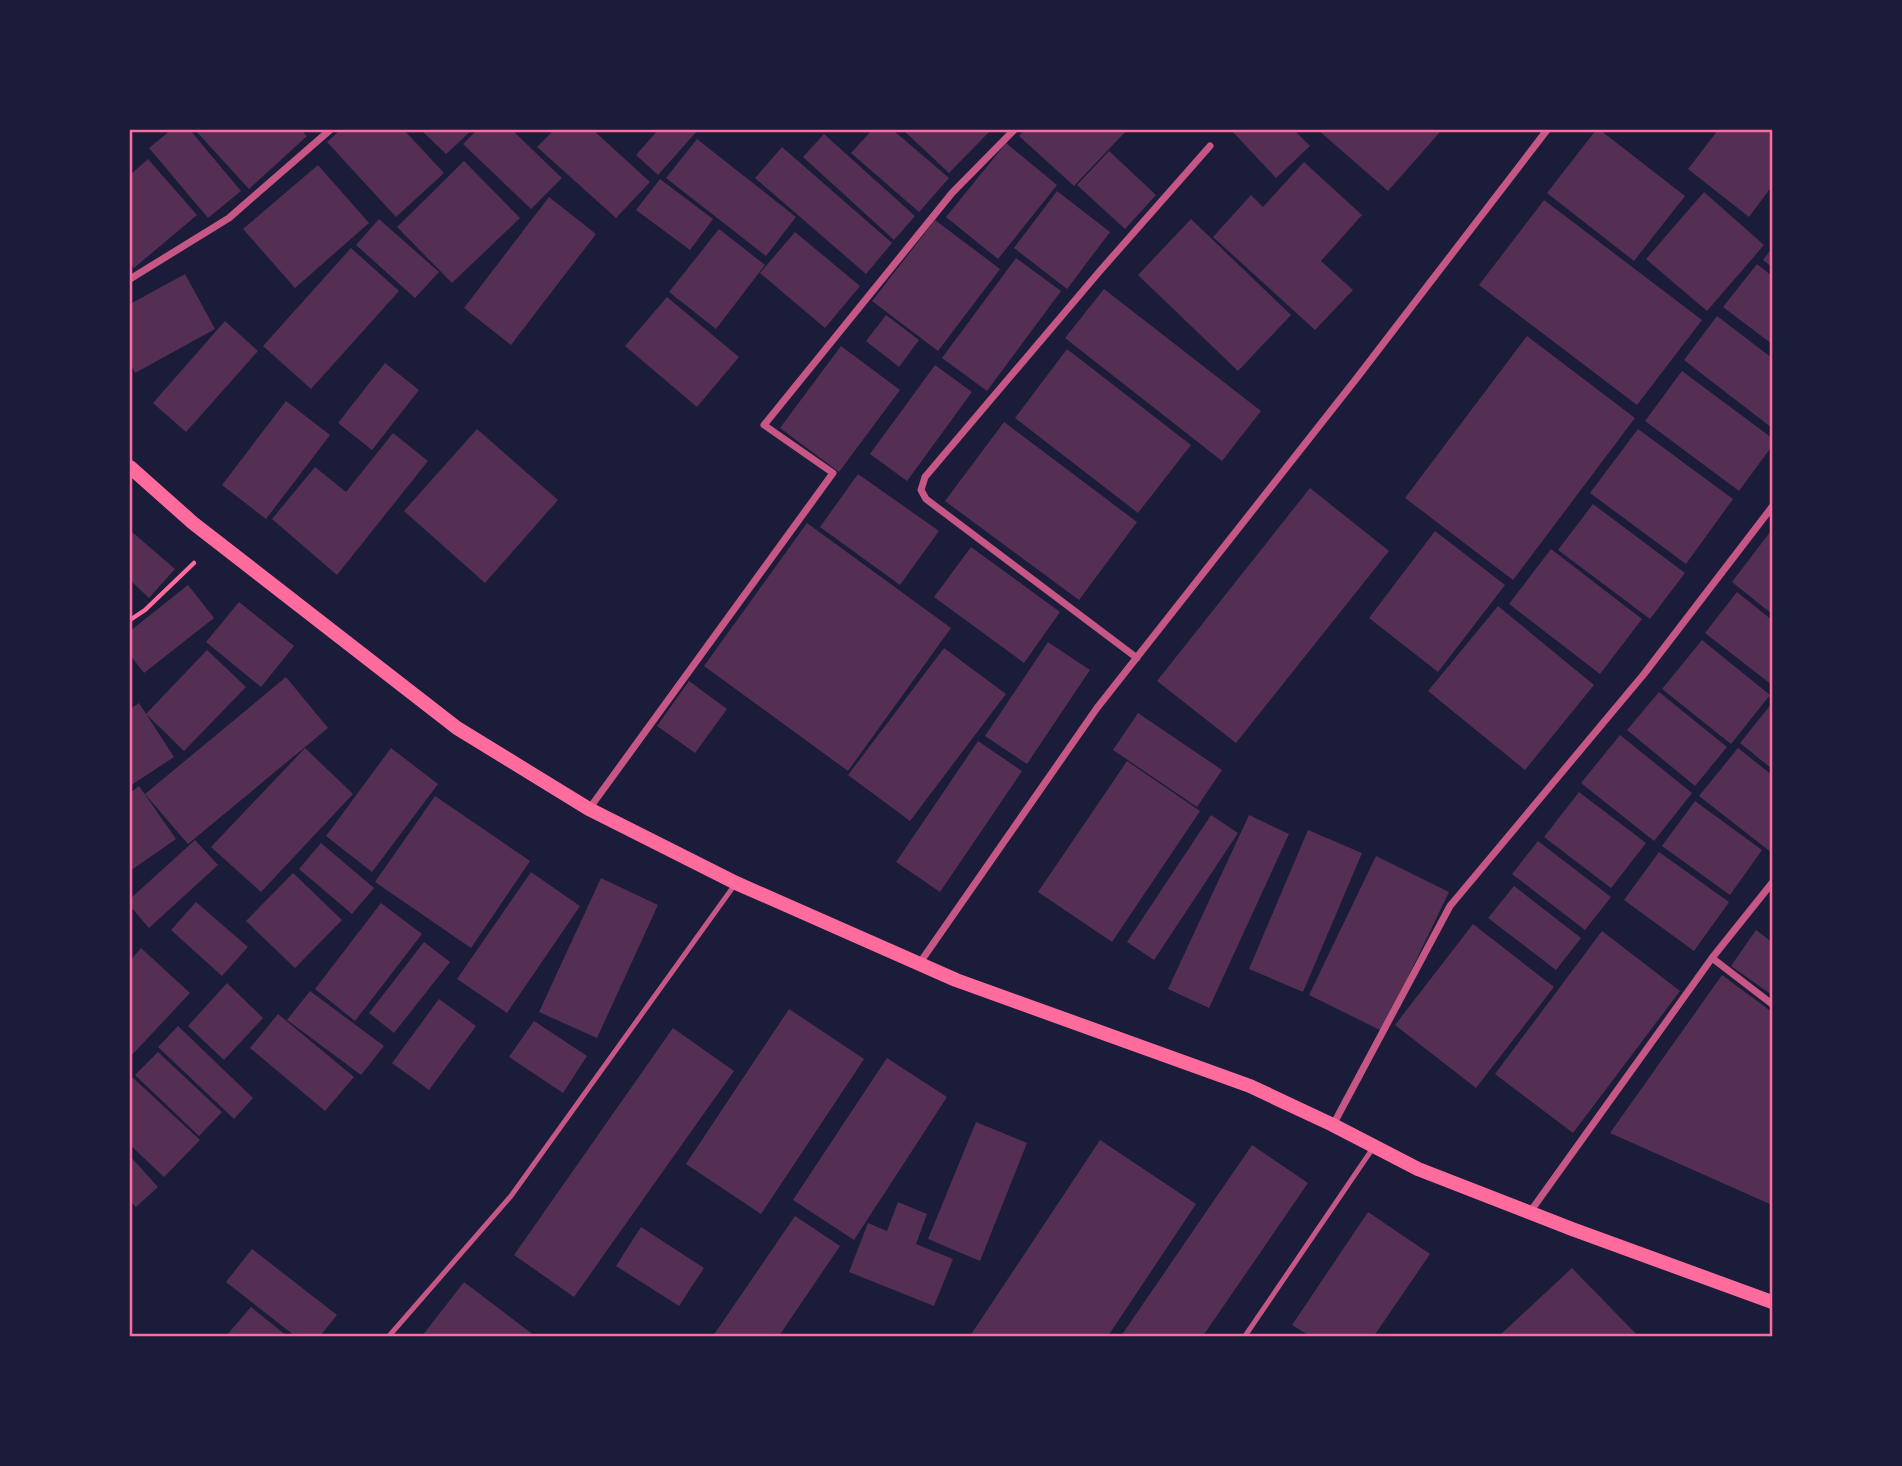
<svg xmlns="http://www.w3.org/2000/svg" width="1902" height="1466" font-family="'Alegreya Sans',sans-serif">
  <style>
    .building { fill: #542f53 }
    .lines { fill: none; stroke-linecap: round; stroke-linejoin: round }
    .path { stroke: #ff6b9d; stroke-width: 4.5 }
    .service { stroke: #c65784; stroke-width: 5 }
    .minor { stroke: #c65784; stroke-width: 7 }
    .secondary { stroke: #ff6b9d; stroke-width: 14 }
    .neatline { fill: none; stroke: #ff6b9d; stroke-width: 2.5 }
  </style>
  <rect width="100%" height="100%" fill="#1b1b3a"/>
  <path class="building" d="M171,130H190L241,191L208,218L149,148Z
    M195,130H301L307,136L249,189Z
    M340,130H404L444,173L396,217L327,142Z
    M421,130H472L446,154Z
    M477,130H512L562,178L531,209L463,144Z
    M554,130H593L650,182L616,218L537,147Z
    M658,130L697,131L658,175L636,155Z
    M872,130H893L949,178L919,212L851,153Z
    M903,130H991L949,173Z
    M1025,130H1127L1074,186L1019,136Z
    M1231,130H1294L1310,146L1276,178Z
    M1318,130H1437L1440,132L1388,191Z
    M1596,130H1600L1685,196L1634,261L1547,193Z
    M1718,130H1772V186L1749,217L1688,169Z
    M824,134L915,216L894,240L803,157Z
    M697,139L796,217L766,256L666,178Z
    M1006,143L1057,185L998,259L946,217Z
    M782,147L892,243L866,274L755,178Z
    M1109,151L1156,195L1125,229L1077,185Z
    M148,159L197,215L134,268L130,263V175Z
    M464,161L520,218L452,283L397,227Z
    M1304,162L1362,215L1321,261L1353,290L1315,330L1213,237L1251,195L1263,207Z
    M318,165L369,223L295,288L243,229Z
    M660,179L713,219L690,250L636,210Z
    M1057,191L1110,232L1067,289L1014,248Z
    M1704,192L1764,245L1707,311L1646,259Z
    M549,197L596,234L511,345L464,308Z
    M1544,200L1702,320L1637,405L1479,285Z
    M379,219L439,272L415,298L356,245Z
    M1191,219L1291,315L1238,371L1138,275Z
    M935,220L1000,269L938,351L872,301Z
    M719,229L765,265L716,329L669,292Z
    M795,232L860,286L825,328L760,273Z
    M351,248L399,291L311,389L263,346Z
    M1772,248V267L1763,260Z
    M1016,258L1061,291L987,391L942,358Z
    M1757,264L1772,276V344L1723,307Z
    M185,274L215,329L135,373L130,363V304Z
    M1104,289L1261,411L1222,461L1065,338Z
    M667,297L739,357L697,407L625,346Z
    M886,315L919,340L899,367L866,341Z
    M1717,316L1772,358V428L1684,360Z
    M225,321L258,351L186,432L153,403Z
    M1527,336L1635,418L1513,580L1405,498Z
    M841,346L900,390L839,472L780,428Z
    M1067,349L1191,445L1138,513L1015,418Z
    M385,363L419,390L372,450L338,423Z
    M935,365L972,392L907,481L870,454Z
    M1682,371L1772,438V446L1739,491L1645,421Z
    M286,401L330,435L266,519L222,485Z
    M1004,422L1137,522L1079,600L945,501Z
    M477,429L558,500L485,583L404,511Z
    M1638,429L1733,499L1686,564L1590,493Z
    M393,433L428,461L337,575L272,519L315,467L346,492Z
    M858,474L939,531L900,585L820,527Z
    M1310,488L1389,551L1236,743L1157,681Z
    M1593,504L1685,573L1650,619L1558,550Z
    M807,523L951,628L848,771L704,666Z
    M131,531L175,569L149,598L130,580Z
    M1435,531L1505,585L1438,672L1369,618Z
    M1770,532L1772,534V614L1732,582Z
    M971,547L1060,612L1024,663L934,597Z
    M1551,549L1642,619L1600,674L1509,604Z
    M188,585L214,618L144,673L130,655V631Z
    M1737,592L1772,620V685L1705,633Z
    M239,602L294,646L261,687L206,642Z
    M1498,606L1594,685L1525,770L1428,691Z
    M1702,640L1770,695L1731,744L1662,689Z
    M1048,642L1090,670L1027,764L985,736Z
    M944,648L1006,694L910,821L848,775Z
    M207,650L246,687L184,751L146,714Z
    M286,677L328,728L188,844L145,794Z
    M689,681L727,709L695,753L657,726Z
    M1659,692L1727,747L1695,786L1627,730Z
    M139,703L174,757L130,786V709Z
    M1772,703V769L1740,743Z
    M1138,713L1222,770L1197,807L1113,750Z
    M1620,735L1692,793L1654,841L1581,783Z
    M978,741L1022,771L940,892L896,862Z
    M305,748L353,794L261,892L211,847Z
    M391,748L438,784L372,872L326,836Z
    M1738,748L1772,775V853L1699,796Z
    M1127,761L1200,811L1112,942L1038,892Z
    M139,786L176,839L130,871V793Z
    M1579,792L1646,843L1611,888L1544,837Z
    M435,796L530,861L471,948L375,882Z
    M1695,801L1762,850L1730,895L1662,846Z
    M1211,815L1238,833L1154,960L1127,942Z
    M1249,815L1289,834L1209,1008L1168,989Z
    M1308,830L1362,853L1303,992L1249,969Z
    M195,840L218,865L149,928L130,906V899Z
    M1538,841L1611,897L1585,930L1512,874Z
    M321,843L374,888L352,914L299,869Z
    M1659,852L1729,902L1694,951L1624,900Z
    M1376,856L1449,892L1382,1031L1309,995Z
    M531,872L580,906L507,1013L457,979Z
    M293,873L342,920L295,968L246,921Z
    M601,878L658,905L597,1038L539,1012Z
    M1514,886L1581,938L1556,970L1488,918Z
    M196,902L248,947L222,976L171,930Z
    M381,903L422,934L355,1021L315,989Z
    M1473,924L1554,987L1476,1088L1395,1025Z
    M1756,930L1772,942V995L1731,966Z
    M1602,931L1680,991L1573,1133L1495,1074Z
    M424,942L450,962L394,1033L369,1013Z
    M141,948L190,993L130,1057V961Z
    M1722,975L1772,1012V1205L1610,1133Z
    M227,983L263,1018L224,1060L188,1026Z
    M310,991L384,1046L361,1075L287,1020Z
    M439,999L476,1026L429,1090L392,1063Z
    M789,1009L864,1059L761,1214L686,1164Z
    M278,1014L354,1077L325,1111L250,1048Z
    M534,1021L587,1056L563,1093L509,1057Z
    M178,1026L253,1098L234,1119L158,1047Z
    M673,1028L734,1071L574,1297L514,1255Z
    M158,1052L222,1112L199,1136L135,1075Z
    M887,1058L947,1097L854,1240L793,1200Z
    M130,1075L200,1140L164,1177L130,1145Z
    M976,1122L1027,1143L980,1261L928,1239Z
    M1100,1140L1196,1204L1108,1336H970Z
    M1252,1145L1308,1183L1203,1336H1121Z
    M130,1156L158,1187L136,1207L130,1201Z
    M898,1202L927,1214L916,1244L953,1259L934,1306L849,1272L868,1223L887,1231Z
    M1368,1212L1430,1254L1374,1336H1310L1292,1325Z
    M795,1216L840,1246L779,1336H713Z
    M641,1227L704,1268L679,1306L616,1266Z
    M252,1249L337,1315L320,1336H295L226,1282Z
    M1572,1268L1638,1336H1499Z
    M464,1282L535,1336H422Z
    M251,1307L287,1336H226Z"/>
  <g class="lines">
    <path class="path" d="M130,620L145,610L194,563"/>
    <path class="service" d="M389,1336L511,1196L736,883
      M1245,1336L1373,1148"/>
    <path class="minor" d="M130,279L229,218L330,130
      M1137,658L926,499L921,490L925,477L1099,272L1210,146
      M589,809L833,473L764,425L952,193L1014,130
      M1712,958L1772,1004
      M919,964L1097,708L1356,379L1547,130
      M1333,1125L1450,906L1644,674L1772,507
      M1530,1212L1712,958L1772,883"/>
    <path class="secondary" d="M130,467L193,523L457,728L589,809L736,883L956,980L1250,1086L1333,1125L1418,1169L1572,1229L1772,1302"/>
  </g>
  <rect width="1902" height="1466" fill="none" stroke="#1b1b3a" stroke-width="262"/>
  <rect x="131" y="131" width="1640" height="1204" class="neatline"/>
</svg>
